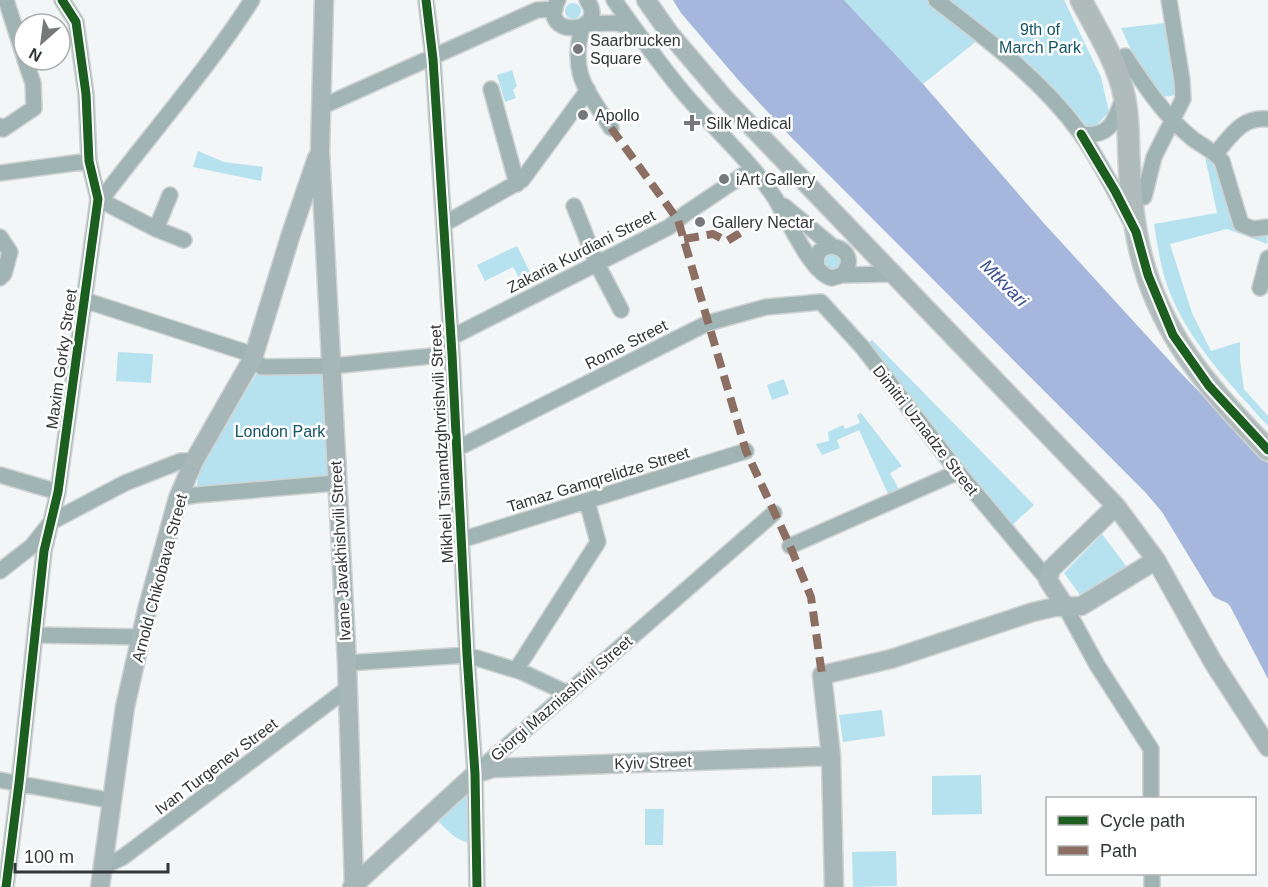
<svg xmlns="http://www.w3.org/2000/svg" width="1268" height="887" font-family="Helvetica,sans-serif">
  <style>
    .green { fill: #b6e2ef }
    .water { fill: #a6b7dd }
    .lines { fill: none; stroke-linecap: round; stroke-linejoin: round }
    .minor-casing { stroke: #d0d3d3; stroke-width: 18 }
    .major-casing { stroke: #d0d3d3; stroke-width: 21 }
    .highway-casing { stroke: #d0d3d3; stroke-width: 24 }
    .minor { stroke: #a0b4b4; stroke-width: 15 }
    .major { stroke: #a7b6b7; stroke-width: 18 }
    .highway { stroke: #b0bcbc; stroke-width: 21 }
    .quiet { stroke: #8d6e63; stroke-width: 8; stroke-dasharray: 15 8; stroke-linecap: butt }
    .cycleway-casing { stroke: #fff; stroke-width: 13 }
    .cycleway { stroke: #1b5e20; stroke-width: 9 }
    .poi-dot { fill: #76797a; stroke: #fff; stroke-width: 2 }
    .labels { text-anchor: middle; stroke-width: 5; stroke-linejoin: round; paint-order: stroke }
    .park-label { font-size: 16px; fill: #135565; stroke: #fff }
    .poi-label { font-size: 16px; fill: #333636; stroke: #fff; text-anchor: start }
    .street-label { font-size: 16px; fill: #333636; stroke: #fff }
    .water-label { font-size: 18px; font-style: italic; fill: #384f92; stroke: #fff }
  </style>
  <rect width="100%" height="100%" fill="#f2f6f7"/>
  <path class="green" d="M844,0H1064L1101,77L1109,112L1090,132C1069,99 1011,64 978,40L923,84Z
    M565 11a8 8 0 1 1 16 0a8 8 0 1 1-16 0Z
    M1165,23L1179,87C1174,102 1160,96 1150,91L1121,28Z
    M512,70L517,86L513,90L516,98L505,102L497,75Z
    M198,151L224,162L263,167L261,181L193,167Z
    M1204,152L1217,163L1236,219L1268,230L1267,244L1227,229L1170,244L1192,313L1211,351L1240,342V360L1244,389L1268,416V426C1233,387 1195,349 1173,300C1162,276 1158,250 1154,224L1217,213Z
    M517,246L535,282L527,286L525,282L522,283L513,267L485,281L477,265Z
    M824 261a8 8 0 1 1 16 0a8 8 0 1 1-16 0Z
    M872,340L1034,505L1009,528L865,345Z
    M118,352L153,354L151,383L116,381Z
    M328,372L332,479L197,487L199,469L257,373Z
    M784,379L789,394L772,400L767,385Z
    M861,413L902,466L890,473L900,491L889,496L859,430L837,440L840,448L822,455L816,444L829,441L828,432L843,425L845,429L860,423L857,415Z
    M1102,534L1127,567L1080,595L1064,573Z
    M882,710L885,736L843,742L839,715Z
    M981,775L982,814L932,815V776Z
    M471,788L473,843C457,843 444,827 434,817Z
    M645,809H664L663,845H645Z
    M896,851L897,886L853,887L852,852Z"/>
  <path class="water" d="M673,0H844L923,84L1041,220L1178,370L1268,463V679L1230,606C1225,600 1219,601 1213,596L1162,512L1146,493L791,137L740,82L681,13Z"/>
  <g class="lines">
    <g class="minor-casing">
      <path id="minor" d="M6,0L24,56
        M426,0L433,59L452,354L467,655L475,774L477,887
        M558,0C536,39 611,35 587,0
        M614,0C636,31 658,62 682,91C712,127 749,159 775,198C786,216 812,275 832,278L842,275L892,274
        M936,0C988,40 1042,80 1081,134C1100,161 1115,192 1131,222
        M585,24L615,23L633,27
        M582,27C570,75 586,88 611,128
        M1125,56C1145,86 1165,117 1193,139C1204,147 1214,151 1222,161L1241,224L1253,229L1268,227
        M491,89L517,184
        M321,107L537,10L555,9
        M0,126L3,129L34,108L33,83L25,60
        M1081,134C1111,138 1115,120 1124,96
        M1216,153C1232,135 1241,117 1268,119
        M0,173L89,161
        M1144,197L1154,157L1183,99L1182,80L1169,0
        M98,199L107,192C155,129 209,67 252,0
        M98,199L156,229L184,240
        M574,206L597,264L621,310
        M784,206L832,246
        M444,224L522,180L588,90
        M156,229L170,195
        M0,237L10,252L4,274L0,278
        M817,268C810,231 867,247 842,275
        M1260,288L1268,258
        M84,300L248,353L262,367L332,366L452,354
        M821,302L863,348L958,472L1048,580
        M450,338L669,227L685,214L752,169
        M456,449L708,323L766,307L821,302
        M0,475L58,492
        M178,498L196,495L336,483
        M461,540L746,451
        M790,546L958,472
        M0,571L32,546L51,522L125,483L181,461H194
        M1066,608L1097,665L1151,749V798
        M35,635L141,637
        M347,663L467,655L522,672L567,693
        M516,670L598,542L587,501
        M478,771L774,513
        M0,780L113,801
        M103,867L123,857L347,689
        M1152,874V887
        M6,887L19,783L44,551L58,492L98,199L89,161L86,94L76,22L62,0"/>
    </g>
    <g class="major-casing">
      <path id="major" d="M324,0L320,151L347,663L354,885
        M646,0L670,34L726,100L1116,506L1156,560L1213,662L1268,747
        M1066,608L1048,580L1051,569L1116,506
        M100,887L125,707L147,610L178,498L194,461L253,358L291,234L317,158
        M352,887L475,774L493,768L831,756
        M834,887L831,756L822,675L891,659L1033,612L1055,607L1081,606L1156,560"/>
    </g>
    <g class="highway-casing">
      <path id="highway" d="M1081,0C1097,31 1117,61 1124,95C1129,116 1128,137 1129,159C1130,183 1132,207 1136,231C1152,326 1204,383 1268,450"/>
    </g>
    <use href="#minor" class="minor"/>
    <use href="#major" class="major"/>
    <use href="#highway" class="highway"/>
    <path class="quiet" d="M611,128L678,220L746,451L790,546L811,597L822,675
      M684,239L713,234L727,241L740,233"/>
    <g class="cycleway-casing">
      <path id="cycleway" d="M426,0L433,59L452,354L467,655L475,774L477,887
        M1081,134L1115,191L1136,232L1148,275L1173,335L1209,386L1268,450
        M6,887L19,783L44,551L58,492L98,199L89,161L86,94L76,22L62,0"/>
    </g>
    <use href="#cycleway" class="cycleway"/>
  </g>
  <g class="poi-dot">
    <circle cx="578" cy="49" r="6"/>
    <circle cx="583" cy="115" r="6"/>
    <path d="M689 114h6v6h6v6h-6v6h-6v-6h-6v-6h6z"/>
    <circle cx="724" cy="179" r="6"/>
    <circle cx="700" cy="222" r="6"/>
  </g>
  <g class="labels">
    <g class="park-label">
      <text x="1040" y="35">9th of<tspan x="1040" dy="18">March Park</tspan></text>
      <text x="280" y="437">London Park</text>
    </g>
    <g class="poi-label">
      <text x="590" y="46">Saarbrucken<tspan x="590" dy="18">Square</tspan></text>
      <text x="595" y="121">Apollo</text>
      <text x="706" y="129">Silk Medical</text>
      <text x="736" y="185">iArt Gallery</text>
      <text x="712" y="228">Gallery Nectar</text>
    </g>
    <g class="street-label">
      <text transform="translate(581 251) rotate(-27)" y="6">Zakaria Kurdiani Street</text>
      <text transform="translate(626 344) rotate(-27)" y="6">Rome Street</text>
      <text transform="translate(61 359) rotate(-82)" y="6">Maxim Gorky Street</text>
      <text transform="translate(926 430) rotate(52)" y="6">Dimitri Uznadze Street</text>
      <text transform="translate(441 444) rotate(-93)" y="6">Mikheil Tsinamdzghvrishvili Street</text>
      <text transform="translate(598 479) rotate(-17)" y="6">Tamaz Gamqrelidze Street</text>
      <text transform="translate(340 551) rotate(-93)" y="6">Ivane Javakhishvili Street</text>
      <text transform="translate(159 578) rotate(-75)" y="6">Arnold Chikobava Street</text>
      <text transform="translate(561 698) rotate(-41)" y="6">Giorgi Mazniashvili Street</text>
      <text transform="translate(653 762) rotate(-2)" y="6">Kyiv Street</text>
      <text transform="translate(216 766) rotate(-37)" y="6">Ivan Turgenev Street</text>
    </g>
    <g class="water-label">
      <text transform="translate(1004 283) rotate(45)" y="6">Mtkvari</text>
    </g>
  </g>
  <rect x="1046" y="797" width="210" height="78" fill="#ffffff" stroke="#adafaf" stroke-width="1.5"/>
  <rect x="1058" y="816" width="30" height="9" fill="#1b5e20" stroke="#adafaf" stroke-width="1.5"/>
  <text x="1100" y="827" font-size="18" fill="#333636">Cycle path</text>
  <rect x="1058" y="846" width="30" height="9" fill="#8d6e63" stroke="#adafaf" stroke-width="1.5"/>
  <text x="1100" y="857" font-size="18" fill="#333636">Path</text>
  <g transform="translate(42 42) rotate(208)"><circle r="28" fill="#ffffff" stroke="#adafaf" stroke-width="1.5"/>
  <path d="M0-4.5L10 22L0 15L-10 22Z" fill="#76797a"/>
  <text y="-9" font-size="16" font-weight="bold" text-anchor="middle" fill="#333636">N</text>
  </g>
  <path d="M15 863v9h153v-9" fill="none" stroke="#333636" stroke-width="3"/>
  <text x="24" y="863" font-size="18" fill="#333636" stroke="#ffffff" stroke-width="4.5" paint-order="stroke">100 m</text>
</svg>
